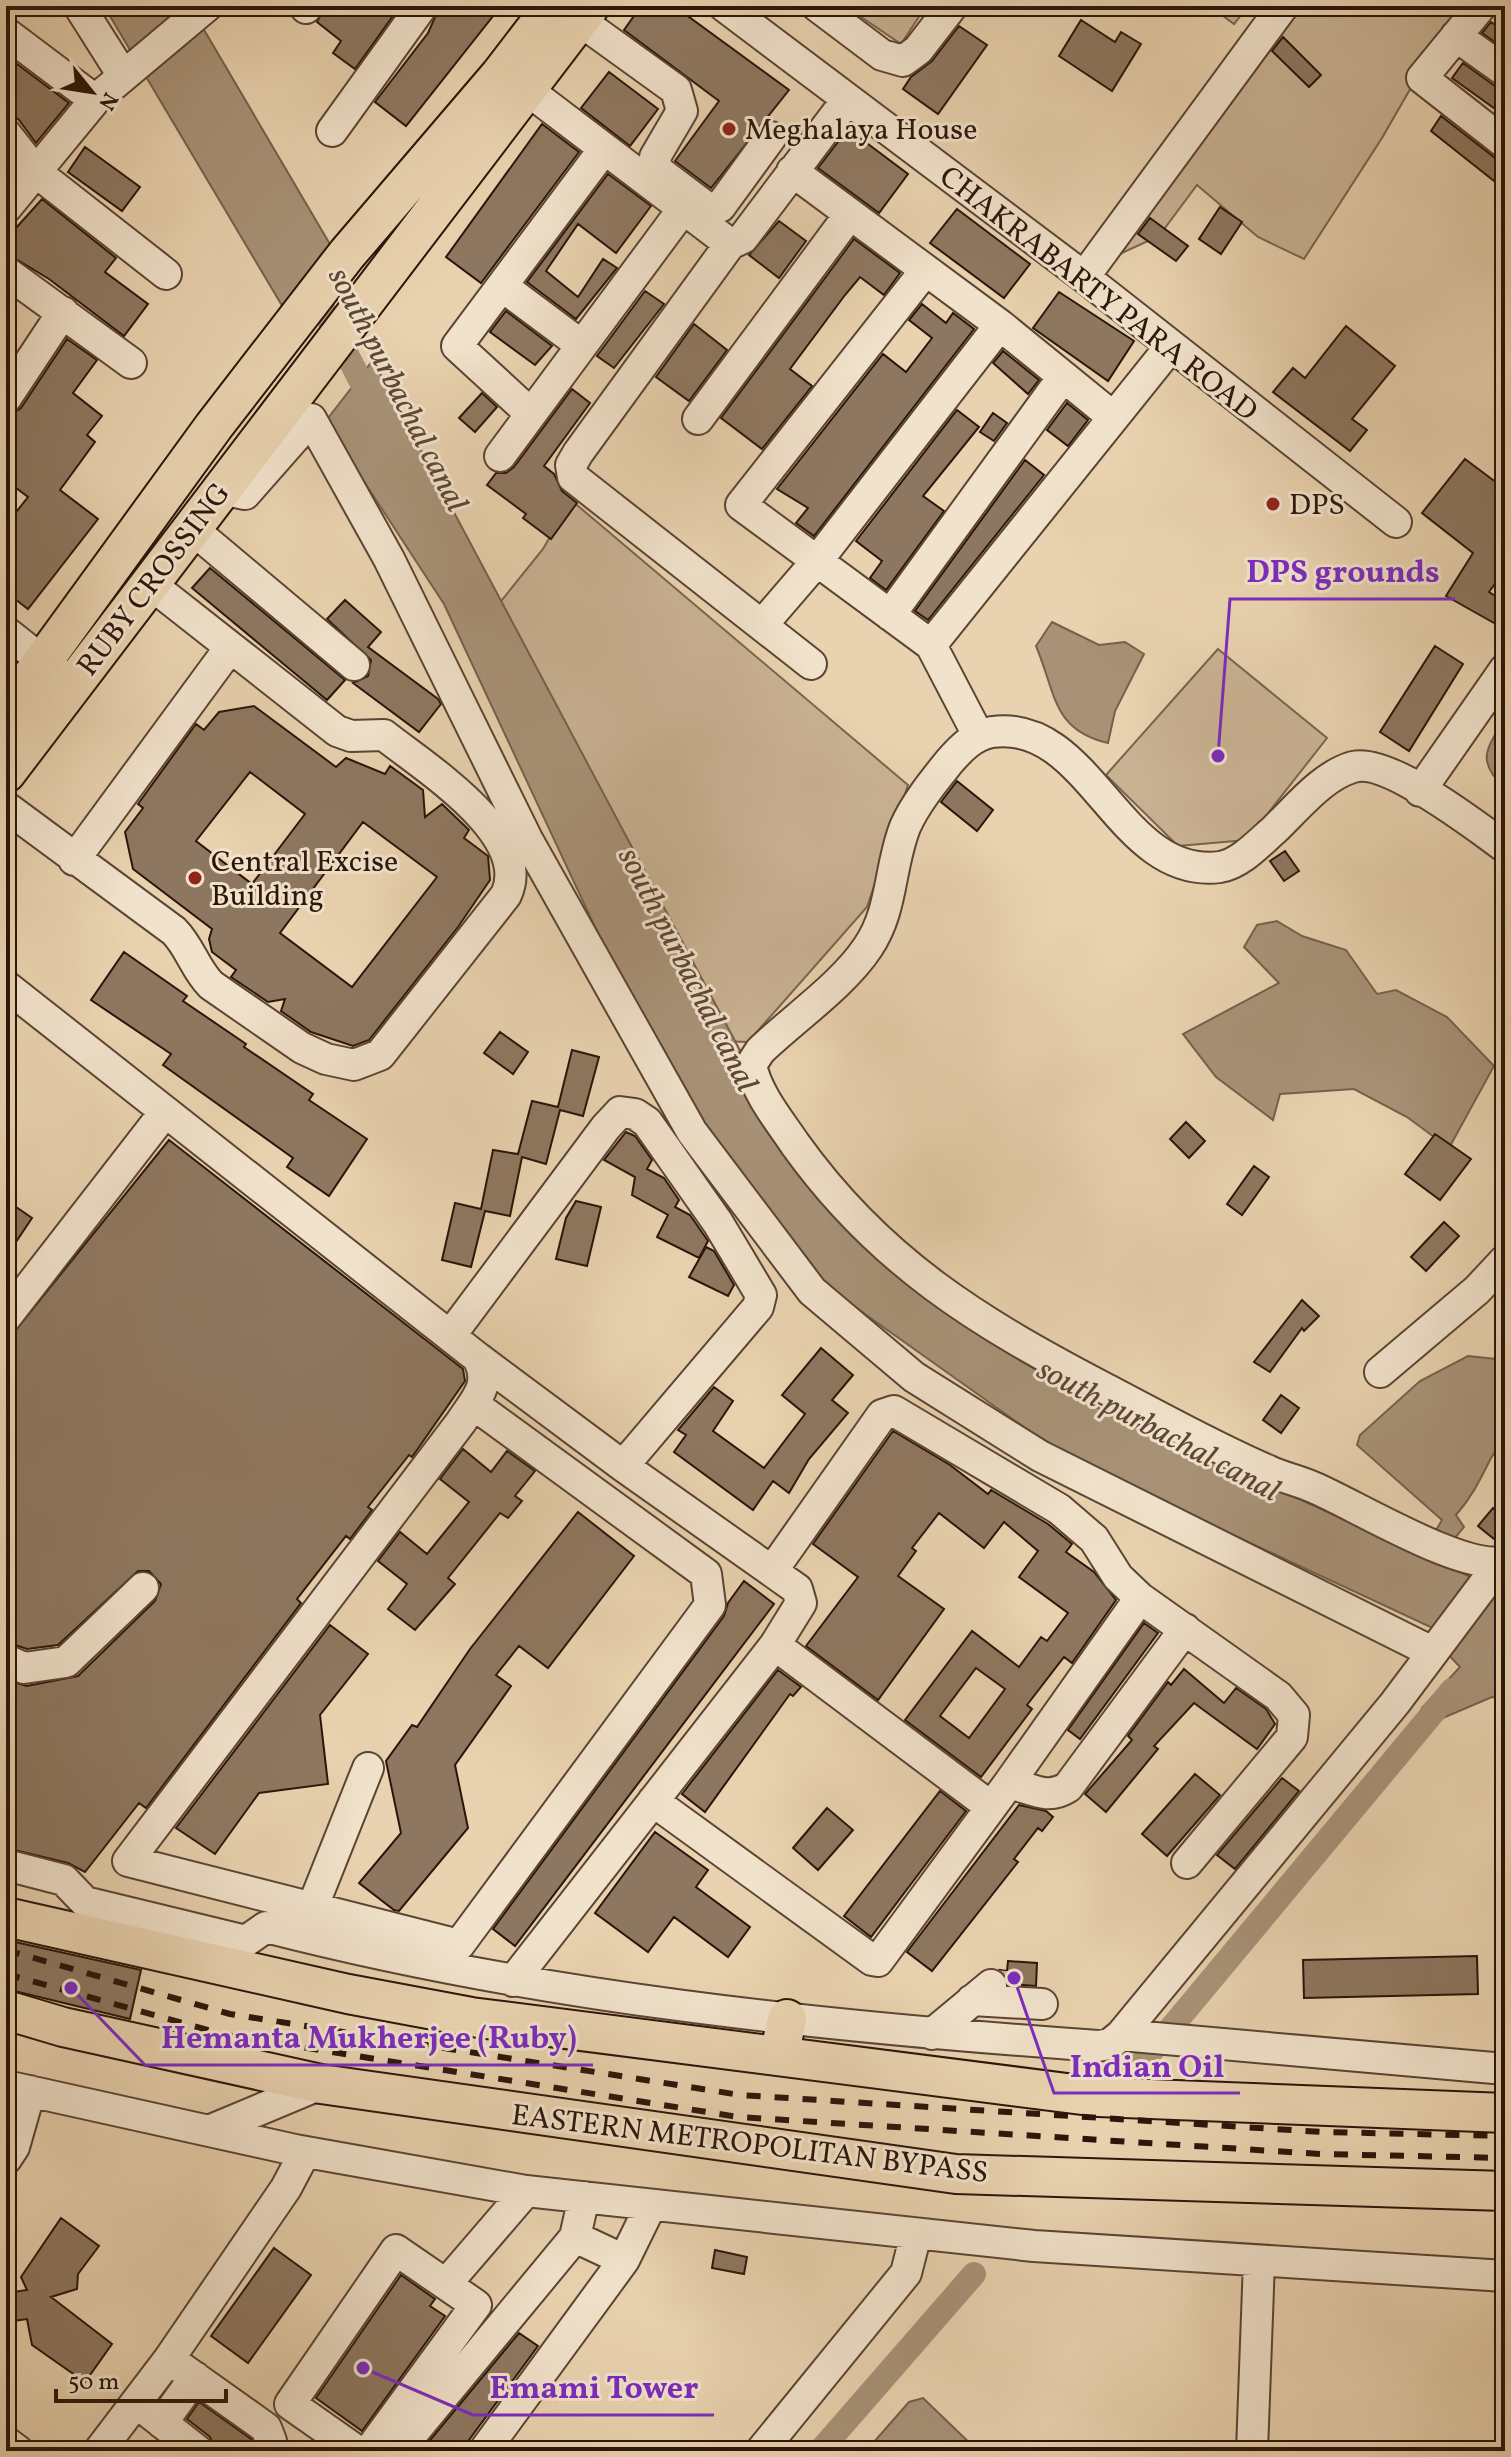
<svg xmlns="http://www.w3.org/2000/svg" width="1511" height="2457" font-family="Vollkorn,serif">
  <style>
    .green { fill: #c9b293; stroke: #7a644e; stroke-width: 2 }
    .water { fill: #a89277; stroke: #76604b; stroke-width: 2 }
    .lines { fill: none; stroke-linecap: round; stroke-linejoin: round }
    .canal { stroke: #a89277; stroke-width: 24 }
    .building { fill: #8e7760; stroke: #2b150a; stroke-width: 2; fill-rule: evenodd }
    .minor-tunnel { stroke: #c3ac8e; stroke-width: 30; stroke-dasharray: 30 15; stroke-linecap: butt }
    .minor-casing { stroke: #5a4433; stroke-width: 34 }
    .major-casing { stroke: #2b150a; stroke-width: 42 }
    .minor { stroke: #f1e2cb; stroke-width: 30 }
    .major { stroke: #e9d2af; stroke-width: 38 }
    .rail { stroke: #2b150a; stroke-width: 6; stroke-dasharray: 14 14; stroke-linecap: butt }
    .poi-dot { fill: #8f2418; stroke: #f1e2cb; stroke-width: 3 }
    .labels { text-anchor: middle; stroke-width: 6; stroke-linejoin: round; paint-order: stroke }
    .poi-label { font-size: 30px; fill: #2b150a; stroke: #f1e2cb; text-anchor: start }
    .street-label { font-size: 30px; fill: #2b150a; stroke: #f1e2cb }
    .water-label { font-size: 32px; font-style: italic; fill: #5d4736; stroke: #f1e2cb }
    .leader { fill: none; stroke: #7b2cbf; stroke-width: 3 }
    .callout-dot { fill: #7b2cbf; stroke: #f1e2cb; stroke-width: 3 }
    .callout-label { font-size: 32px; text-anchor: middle; font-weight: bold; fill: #7b2cbf; stroke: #f1e2cb; stroke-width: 6; stroke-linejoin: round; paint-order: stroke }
  </style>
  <rect width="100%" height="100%" fill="#e9d2af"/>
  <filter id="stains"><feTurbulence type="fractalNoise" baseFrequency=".0025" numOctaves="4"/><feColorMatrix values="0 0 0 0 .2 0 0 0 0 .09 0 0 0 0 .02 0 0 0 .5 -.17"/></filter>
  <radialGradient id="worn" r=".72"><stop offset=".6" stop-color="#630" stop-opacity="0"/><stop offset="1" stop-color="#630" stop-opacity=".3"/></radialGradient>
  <path class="green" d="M845,6H926L901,44Z
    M1210,6H1248L1234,24Z
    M1303,6H1458L1382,138L1304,259L1258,237L1197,185L1159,236L1111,258Z
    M571,500L908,785L867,907L748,1042L687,1040L481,626L543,549Z
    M1218,649L1327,738L1247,840L1178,846L1106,775Z"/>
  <path class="water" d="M104,6H190L331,246L284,309Z
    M373,360L802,1167L924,1296L1085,1402L1480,1581L1439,1631L1066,1457L803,1270L675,1098L444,604L325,422Z
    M1052,622L1099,645L1125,642L1144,654L1115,711L1108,743C1052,730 1056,693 1036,646Z
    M1505,717V789C1475,759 1487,750 1505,717Z
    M1277,921L1302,936L1346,950L1377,994L1396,990L1447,1017L1494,1066L1449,1148L1407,1117L1354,1089L1280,1094L1273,1120L1216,1077L1183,1034L1279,983L1244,947L1257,925Z
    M1468,1356L1505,1360V1395L1501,1405C1511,1435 1501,1439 1489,1462C1479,1482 1471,1498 1456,1515L1464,1527L1446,1549L1432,1537L1442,1520L1357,1445L1360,1435L1420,1381Z
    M1492,1590L1505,1592V1700L1492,1697L1443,1718L1422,1708L1460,1667L1445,1651Z
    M923,2398L978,2451H866L909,2402Z"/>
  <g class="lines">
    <path class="canal" d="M311,285L373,405
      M1116,2094L1452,1690
      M820,2451L974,2274"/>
  </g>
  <path class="building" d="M325,6H400L355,69L333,53L341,41L317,22Z
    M440,6H501L406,126L375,102L428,33Z
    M641,6H674L789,90L711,188L675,161L719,101L624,30Z
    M1081,20L1115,42L1121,32L1141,44L1112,91L1059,56Z
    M1491,22L1505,32V49L1482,33Z
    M959,26L987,45L938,114L903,89L911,77L932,61Z
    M1283,37L1321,75L1309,87L1272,51Z
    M1463,63L1495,86L1505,89V116L1452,78Z
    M17,64L69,103L36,143L19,120L6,110V79Z
    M609,72L658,109L630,146L581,108Z
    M1441,116L1494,157L1505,161L1494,181L1431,131Z
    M542,124L579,152L481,283L446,257Z
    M848,129L908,174L879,213L818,168Z
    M85,147L140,187L122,211L68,172Z
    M608,174L651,206L616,253L578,224L546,271L578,297L603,259L617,268L576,319L527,282Z
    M42,199L116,258L105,272L148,304L124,336L49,279L6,253V239Z
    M1220,207L1242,222L1221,254L1199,239Z
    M957,209L1030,264L1004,298L930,243Z
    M1150,218L1188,246L1176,261L1138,234Z
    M779,221L806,241L779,278L749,255Z
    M854,239L900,273L884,295L860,277L845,295L790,369L812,386L762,449L721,418Z
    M645,291L664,304L614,368L597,356Z
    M1059,292L1134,341L1108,381L1033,328Z
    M922,304L946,323L953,313L974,329L814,536L796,523L808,508L777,489L883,354L906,372L932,338L909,320Z
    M506,311L552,346L535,365L490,332Z
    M694,324L727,350L689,401L656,377Z
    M1346,326L1395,366L1352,419L1367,430L1350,451L1273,392L1293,368L1305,378Z
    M67,339L97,360L73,393L102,416L87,435L95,442L60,490L98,519L28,609L6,592V525L28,497L11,484L16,478L6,470V418L21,408Z
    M1003,351L1039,380L1028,394L993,363Z
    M572,389L590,403L544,466L554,474L562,491L577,503L551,539L523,518L526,514L487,485L496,473H506L514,467Z
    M482,393L497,407L475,432L459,418Z
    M1067,403L1088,420L1068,446L1047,430Z
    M957,410L979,427L923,496L944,511L886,590L870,578L882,561L856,541Z
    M993,413L1007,423L994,441L980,432Z
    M1465,459L1505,489V570L1489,592L1505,602V606L1494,623L1446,596L1473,553L1422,513Z
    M1025,460L1044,475L928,620L915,611Z
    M210,568L345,680L327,700L192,588Z
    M345,600L381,632L368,647L438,699L441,704L419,732L353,683L368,676L371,660L327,619Z
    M1435,646L1463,664L1409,751L1380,732Z
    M254,706L336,767L346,758L385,774L390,766L423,790L425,817L442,804L469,830L464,838L488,856L490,880L458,927L369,1040L353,1046L311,1032L281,1011L285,999L268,1002L231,977L236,970L212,952L209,939L212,929L133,869L125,832L143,808L138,804L196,724L204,730L219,712ZM250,772L305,814L252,884L196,841ZM363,822L437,877L352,987L280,933Z
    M957,781L993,810L977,831L941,802Z
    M1285,851L1299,871L1284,881L1270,861Z
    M124,952L187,996L183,1001L246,1044L244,1047L313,1094L309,1100L367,1139L329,1196L287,1167L293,1158L163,1065L171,1054L91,1000Z
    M500,1032L528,1052L513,1074L484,1053Z
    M572,1050L599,1057L583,1116L560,1110L546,1164L522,1157L510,1216L485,1211L471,1267L442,1260L455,1203L481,1209L493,1150L518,1154L532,1101L558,1107Z
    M1186,1122L1205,1141L1189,1158L1170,1139Z
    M626,1132L635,1136L652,1160L647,1169L664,1178L679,1200L675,1207L690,1215L708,1241L699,1258L657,1237L668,1215L632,1195L635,1177L604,1160Z
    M1435,1134L1471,1159L1440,1200L1405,1174Z
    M169,1140L463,1369L465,1381L412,1457L409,1455L368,1507L372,1510L350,1539L346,1536L297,1599L301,1603L146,1808L139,1803L85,1872L68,1863L6,1848V1680L27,1686L78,1676L155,1601L161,1584L149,1571H138L58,1645L27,1649L6,1642V1342Z
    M1254,1166L1269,1177L1242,1215L1227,1204Z
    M6,1200L32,1218L6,1257Z
    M576,1201L601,1207L587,1266L556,1259L566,1218Z
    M1444,1222L1459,1236L1426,1271L1411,1257Z
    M706,1247L714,1251L734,1285L728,1296L689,1277Z
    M1302,1300L1319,1316L1304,1331L1302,1328L1270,1372L1254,1362Z
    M821,1348L853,1375L832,1400L848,1413L809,1459L789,1493L773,1481L753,1510L674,1452L686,1435L678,1430L714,1387L733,1401L713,1431L764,1468L805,1414L782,1395Z
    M1281,1395L1299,1408L1281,1433L1263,1420Z
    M893,1431L950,1465L988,1494L991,1490L1048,1524L1072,1544L1066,1552L1094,1572L1116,1600L1072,1663L1064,1657L1027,1705L1032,1709L981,1777L905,1720L972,1631L1019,1667L1041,1637L1047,1641L1068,1613L1019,1577L1038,1551L1004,1522L984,1548L939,1513L912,1548L916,1551L898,1576L944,1609L878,1700L806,1646L858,1577L813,1544ZM976,1668L1005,1689L969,1738L940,1716Z
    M463,1449L491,1472L507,1451L535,1471L515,1496L522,1501L508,1518L500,1513L448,1578L455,1584L415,1630L388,1609L407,1584L378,1561L400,1532L427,1554L469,1502L440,1479Z
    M1493,1508L1505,1519V1543H1499L1478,1526Z
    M578,1512L634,1556L548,1668L519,1646L496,1675L511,1686L455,1765L468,1828L399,1911L394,1910L359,1883L401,1833L386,1761L412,1725L417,1727L470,1649Z
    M744,1581L774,1604L515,1946L493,1929L724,1616L728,1603Z
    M1144,1623L1158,1633L1080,1739L1068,1730Z
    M330,1625L368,1654L320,1715L328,1784L259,1793L215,1854L176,1828Z
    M1184,1669L1224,1703L1236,1688L1266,1709L1275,1724L1257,1749L1194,1703L1154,1746L1158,1749L1106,1812L1085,1794L1132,1740L1128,1736L1168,1682L1171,1685Z
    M778,1670L801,1687L793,1696L790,1694L705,1812L682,1794Z
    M1195,1774L1220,1795L1167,1856L1142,1834Z
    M1282,1778L1299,1791L1235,1869L1217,1855Z
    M940,1791L966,1811L871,1937L844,1916Z
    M1019,1805L1046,1811L1053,1817L1042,1831L1038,1828L1014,1859L1018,1862L932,1971L907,1952Z
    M827,1808L853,1830L818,1870L793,1848Z
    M655,1832L708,1870L696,1887L750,1927L728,1957L674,1917L648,1952L595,1913Z
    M6,1940L141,1970L130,2019L6,1989Z
    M1477,1956L1478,1994L1304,1998L1303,1960Z
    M1008,1961L1037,1963L1036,1986L1009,1984L1000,1970L1007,1971Z
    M61,2218L99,2246L78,2274L77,2289L51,2297L112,2344L85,2382L32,2345L27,2319L6,2322V2293L27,2290L21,2277Z
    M274,2248L311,2275L248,2363L211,2336Z
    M715,2250L747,2257L744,2274L712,2268Z
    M401,2275L435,2299L430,2306L445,2316L362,2431L316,2398Z
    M519,2333L538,2346L469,2440L466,2451H421Z
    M199,2402L251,2439L247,2451H216L210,2437L187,2419Z"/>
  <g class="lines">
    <path class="minor-tunnel" d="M991,1985L1035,1988"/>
    <g class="minor-casing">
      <path id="minor" d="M79,6L122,74
        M724,6L1084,277L1396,522
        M817,6L882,55L903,61L918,50L952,6
        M1481,6L1422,78L1505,143
        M306,8L307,6
        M579,20L676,90L682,111L655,157L657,170L710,210L720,207L771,137
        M6,33L95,100
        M1456,36L1505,71
        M526,89L730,244L743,238L847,100
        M332,131L422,6
        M6,134L36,172L166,274
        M792,171L1000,325L1113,417
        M6,208L95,100L207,6
        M730,244L578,453L571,465L573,477L811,664
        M925,271L741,505L931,645L978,735
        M6,272L131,363
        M1084,277L1283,6
        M502,286L581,345
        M6,398L63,312
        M531,414L457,346L604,149
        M698,419L850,214
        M500,456L683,209
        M220,489L245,494L311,419L389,559L527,839L692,1132L812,1291L914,1377L1040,1456L1432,1652
        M191,528L354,665
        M890,615L1063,377
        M762,625L817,561L1000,325
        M6,632L59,674
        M931,645L1171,346
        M1420,791L1505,669
        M6,807L174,931C190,947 195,969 211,985L302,1048L326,1059L354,1065L380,1055L506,895C534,835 424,767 384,735L351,736L337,731L149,583
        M1505,847C1476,826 1387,757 1353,767C1322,776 1297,808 1274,830C1259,843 1240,864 1220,867C1118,880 1091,718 992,732C974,735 961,748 949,762C933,782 915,804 905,827C889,868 893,910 868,947C843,985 793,1019 760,1051L751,1065C757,1094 779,1120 795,1144C880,1263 980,1323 1106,1389C1160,1417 1213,1447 1269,1471C1284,1478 1300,1481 1315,1488C1355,1505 1466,1573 1505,1561
        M74,860L229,649
        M6,986L478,1358L623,1466L797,1589L801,1603L775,1645L513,1981
        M6,1317L165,1112
        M450,1336L606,1127L620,1112L635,1114L647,1122L718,1223L761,1295L758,1307L623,1466
        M1380,1372L1477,1290L1505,1260
        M473,1404L706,1574L710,1605L459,1945L128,1861L461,1422C476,1399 492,1385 478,1358
        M772,1571L882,1415L894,1411L1059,1509L1094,1539L1118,1577L1140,1598L1278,1696L1294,1715L1292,1737L1187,1863
        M775,1645L991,1807
        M6,1660L24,1668L66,1662L143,1588
        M1009,1783L1140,1598
        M653,1801L872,1960L878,1961L1009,1783C1031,1788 1047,1801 1068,1787L1185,1629
        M6,1865L64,1880L85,1902L246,1941L266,1927C538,1997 818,2026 1098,2046L1110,2044L1121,2035L1395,1703L1500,1563
        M305,1926L368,1768
        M972,2000L1042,2004
        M932,2034L991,1985
        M1121,2035L1505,2069
        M6,2086L295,2150L526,2191L1034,2246L1505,2276
        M211,2130L321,2084
        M6,2159L14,2147L30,2091
        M624,2260L651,2205
        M446,2284L526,2191
        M169,2359L266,2428L271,2441L265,2451
        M137,2403L198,2451
        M162,2423L195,2377
        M6,2442L18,2451
        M99,2451L169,2359L286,2188L305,2152
        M357,2451L290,2404L396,2250L476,2305L369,2451
        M398,2451L575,2237L584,2197
        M484,2451L624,2260L575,2237
        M761,2451L906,2273L916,2234
        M1252,2451L1259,2261"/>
    </g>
    <g class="major-casing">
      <path id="major" d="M6,712L214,426L347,254L500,75L553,6
        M6,773L590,6
        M6,1917L348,1994L471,2017L1098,2097L1505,2113
        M6,2010L63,2027L321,2084L956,2174L1505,2191
        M779,2056L787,2019"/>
    </g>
    <use href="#minor" class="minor"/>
    <use href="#major" class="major"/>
    <path class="rail" d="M6,1950L230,2014L740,2095L1322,2132L1505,2136
      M6,1974L226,2035L738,2117L1321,2154L1505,2158"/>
  </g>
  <g class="poi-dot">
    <circle cx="729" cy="129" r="8"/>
    <circle cx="1273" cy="504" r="8"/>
    <circle cx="195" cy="878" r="8"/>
  </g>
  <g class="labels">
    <g class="poi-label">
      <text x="745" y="139">Meghalaya House</text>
      <text x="1289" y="514">DPS</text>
      <text x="211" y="871">Central Excise<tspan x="211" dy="34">Building</tspan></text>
    </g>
    <g class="street-label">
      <text transform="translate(1099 293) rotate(38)" y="10">CHAKRABARTY PARA ROAD</text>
      <text transform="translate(153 579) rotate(-53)" y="10">RUBY CROSSING</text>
      <text transform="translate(750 2143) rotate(7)" y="10">EASTERN METROPOLITAN BYPASS</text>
    </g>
    <g class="water-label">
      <text transform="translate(399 389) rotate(63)" y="11">south purbachal canal</text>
      <text transform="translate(689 969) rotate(63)" y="11">south purbachal canal</text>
      <text transform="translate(1159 1429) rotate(28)" y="11">south purbachal canal</text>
    </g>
  </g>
  <path class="leader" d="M1218 756L1230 599H1455M71 1988L145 2065H593M1014 1978L1054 2093H1240M363 2368L473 2415H714"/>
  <g class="callout-dot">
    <circle cx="1218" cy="756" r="8"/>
    <circle cx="71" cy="1988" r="8"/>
    <circle cx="1014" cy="1978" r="8"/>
    <circle cx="363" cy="2368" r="8"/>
  </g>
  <g class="callout-label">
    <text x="1343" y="582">DPS grounds</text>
    <text x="369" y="2048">Hemanta Mukherjee (Ruby)</text>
    <text x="1147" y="2077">Indian Oil</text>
    <text x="594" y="2398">Emami Tower</text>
  </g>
  <rect width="1511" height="2457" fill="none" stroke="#e9d2af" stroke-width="32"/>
  <rect x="8" y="8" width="1495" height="2441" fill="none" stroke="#2b150a" stroke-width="4"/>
  <rect x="16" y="16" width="1479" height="2425" fill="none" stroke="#2b150a" stroke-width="2"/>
  <g transform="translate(92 92) rotate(120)" stroke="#f1e2cb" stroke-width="6" paint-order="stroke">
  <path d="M0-6L14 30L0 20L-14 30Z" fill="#2b150a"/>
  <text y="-12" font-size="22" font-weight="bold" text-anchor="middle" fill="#2b150a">N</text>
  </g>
  <path d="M56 2389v12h170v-12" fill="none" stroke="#2b150a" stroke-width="4"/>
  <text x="68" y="2389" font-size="24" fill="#2b150a" stroke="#f1e2cb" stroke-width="6" paint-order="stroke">50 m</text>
  <rect width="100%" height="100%" filter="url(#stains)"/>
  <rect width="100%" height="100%" fill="url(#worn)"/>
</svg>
